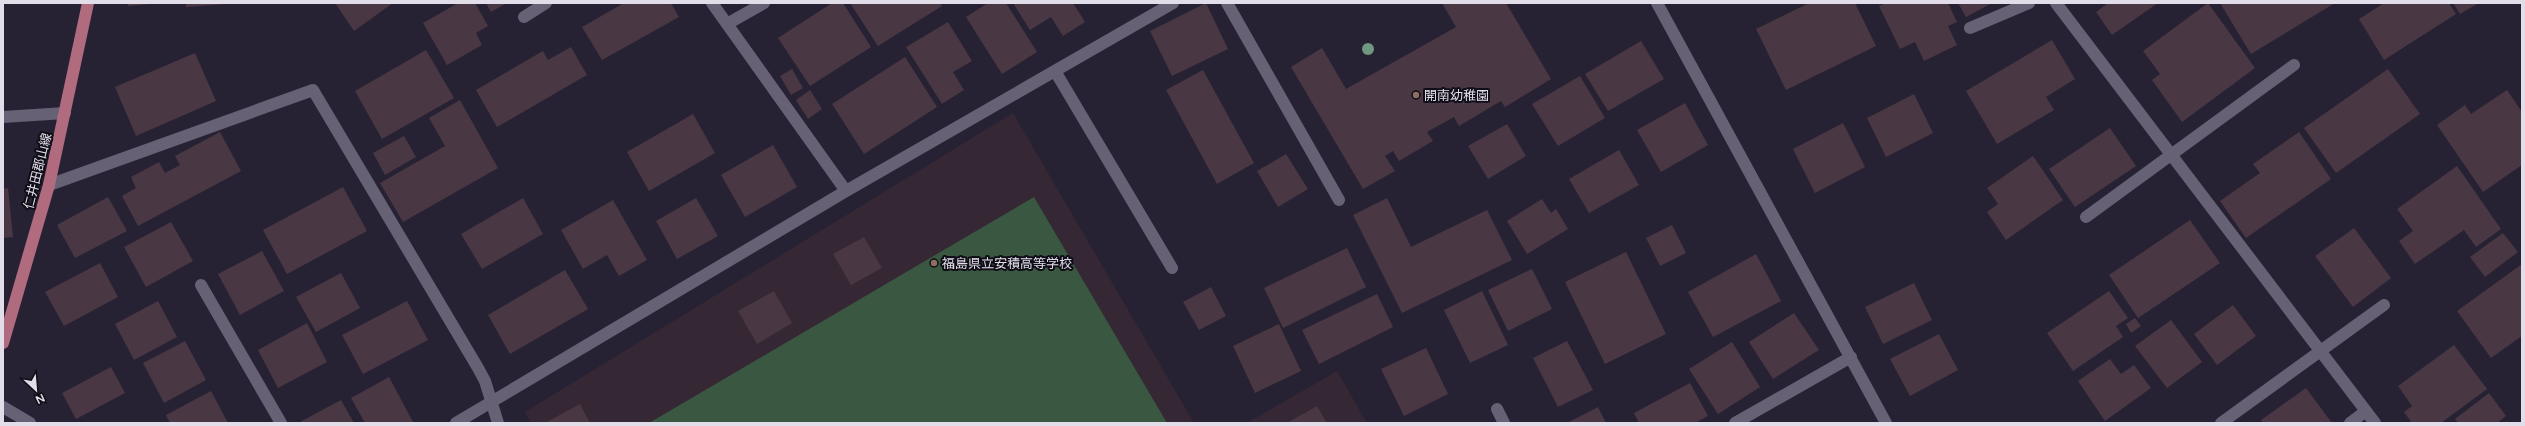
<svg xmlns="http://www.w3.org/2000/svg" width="2525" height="426" font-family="'Varela Round','Noto Sans JP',sans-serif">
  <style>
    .education { fill: #362734 }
    .green { fill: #395741 }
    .building { fill: #493743 }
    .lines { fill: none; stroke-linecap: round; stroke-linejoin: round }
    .minor { stroke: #676176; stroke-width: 12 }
    .major { stroke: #b06b7e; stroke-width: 12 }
    .tree { fill: #709781 }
    .education-dot { fill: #8d6e63; stroke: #0f0d15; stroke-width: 1.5 }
    .labels { text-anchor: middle; stroke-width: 4; stroke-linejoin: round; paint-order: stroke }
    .poi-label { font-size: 13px; fill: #e1deea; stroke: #0f0d15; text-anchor: start }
    .street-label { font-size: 13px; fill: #e1deea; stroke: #0f0d15 }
  </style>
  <rect width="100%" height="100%" fill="#272233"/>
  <path class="education" d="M1013,113L1194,423H531L525,412Z
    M1337,371L1367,423H1247Z"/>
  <path class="green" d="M1034,197L1167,423H649Z"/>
  <path class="building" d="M128,3H150V4L128,6Z
    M186,3H228V4L186,7Z
    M335,3H393L354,31Z
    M458,3H475L488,26L476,33L482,45L447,65L423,23Z
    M486,3H507L491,12Z
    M624,3H671L679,17L602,60L582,27Z
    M832,3H843L871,47L810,86L778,38Z
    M850,3H940L942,6L878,46Z
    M988,3H1006L1037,52L1002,74L966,17Z
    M1013,3H1073L1085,22L1063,36L1051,17L1030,30Z
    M1206,3L1228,49L1172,76L1150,31Z
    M1442,3H1506L1551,79L1505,107L1501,101L1459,126L1454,117L1427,132L1433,141L1399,161L1393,151L1385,156L1395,171L1363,189L1291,67L1322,48L1346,89L1456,27Z
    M1809,3H1855L1876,46L1786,90L1756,29Z
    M1885,3H1948L1957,22L1948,26L1957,45L1924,61L1915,42L1900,49L1879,6Z
    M1958,3H1992L1966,17Z
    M2108,3H2158L2112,35L2096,12Z
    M2208,3L2255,68L2182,122L2152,80L2160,74L2143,51Z
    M2220,3H2335L2251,54Z
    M2384,3H2449L2456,14L2384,60L2359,19Z
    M2453,3H2479L2460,14Z
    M948,22L972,61L953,72L964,90L942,104L906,47Z
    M2052,40L2075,79L2046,97L2054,110L1997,144L1966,91Z
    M1641,41L1664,79L1608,111L1585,74Z
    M571,47L587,75L497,127L476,90L543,51L548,60Z
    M426,50L454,98L382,139L355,91Z
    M195,53L216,101L136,136L115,87Z
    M905,57L937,107L864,154L832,104Z
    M792,69L803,88L791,95L780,76Z
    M2388,69L2420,114L2336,173L2304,128Z
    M1203,70L1254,163L1217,184L1166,90Z
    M1580,76L1605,118L1558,146L1532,104Z
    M810,90L822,109L808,119L796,100Z
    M2507,90L2522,112V165L2483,192L2437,125L2465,105L2471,114Z
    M1914,94L1933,133L1886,157L1867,118Z
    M460,100L498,168L403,222L380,183L445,146L429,118Z
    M1685,103L1708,145L1661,172L1637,130Z
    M693,114L715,153L649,191L627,152Z
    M1843,123L1865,167L1815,193L1793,149Z
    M1507,124L1526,156L1488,179L1468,146Z
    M2110,128L2136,166L2075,207L2049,169Z
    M220,132L241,171L138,226L122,196L136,188L131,177L159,162L165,173L180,165L175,156Z
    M2299,132L2331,179L2246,238L2220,201L2260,173L2253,164Z
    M404,136L416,157L385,175L373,153Z
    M773,145L797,187L745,217L721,175Z
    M1619,150L1639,185L1589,213L1569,179Z
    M1286,154L1308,189L1278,207L1257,171Z
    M2033,156L2063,200L2006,240L1987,212L1998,204L1987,188Z
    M2457,166L2501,229L2476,247L2464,230L2415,264L2399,241L2413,231L2397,209Z
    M343,187L367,231L287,274L263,230Z
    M8,188L13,237L3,238V189Z
    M108,197L127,231L75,258L57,225Z
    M523,198L543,234L482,269L461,234Z
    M696,198L718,236L677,259L656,221Z
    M1387,198L1411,247L1487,210L1512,260L1402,313L1353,215Z
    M1542,199L1551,213L1556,209L1568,229L1527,254L1507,221Z
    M613,200L647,260L619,276L607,255L583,269L561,230Z
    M2190,220L2220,263L2138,318L2109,275Z
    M171,222L193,261L146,287L124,247Z
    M1672,225L1686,253L1660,266L1646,238Z
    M2354,228L2391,278L2353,307L2315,256Z
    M2503,233L2518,252L2485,277L2470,257Z
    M864,237L882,268L851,285L833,254Z
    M1347,248L1366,287L1283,328L1264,288Z
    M262,251L284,291L240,315L218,274Z
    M1626,252L1666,334L1605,364L1565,282Z
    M1756,254L1781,301L1713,337L1688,292Z
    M100,263L118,297L64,326L45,292Z
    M2522,264V336L2491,358L2457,311Z
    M1532,269L1552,309L1508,331L1488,290Z
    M565,270L588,309L510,354L488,315Z
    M341,273L360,308L316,332L296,297Z
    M1914,283L1932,320L1883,344L1865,307Z
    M1211,287L1226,316L1199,330L1183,302Z
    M774,291L792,323L757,344L738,311Z
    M1482,291L1508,345L1470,363L1444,310Z
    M2109,291L2128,318L2116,326L2123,337L2073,371L2047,333Z
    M1377,294L1393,327L1319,364L1302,330Z
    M158,301L177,337L134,360L115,324Z
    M407,301L428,340L363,374L342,335Z
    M2233,305L2256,336L2217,365L2194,334Z
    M1794,313L1819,350L1773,379L1749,342Z
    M2135,318L2141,326L2131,333L2126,324Z
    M2171,320L2202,362L2167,388L2135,346Z
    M307,323L327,362L278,388L258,350Z
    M1279,324L1301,371L1255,393L1233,346Z
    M1939,334L1958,370L1910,396L1890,359Z
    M185,341L206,380L164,403L143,363Z
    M1567,341L1593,390L1558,407L1533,358Z
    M1732,342L1760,387L1718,414L1689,369Z
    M2454,345L2487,389L2441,423H2412L2404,412L2412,406L2398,386Z
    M1426,348L1448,394L1404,416L1381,369Z
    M2110,359L2121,374L2134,365L2151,388L2105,421L2078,381Z
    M111,367L125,393L76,419L62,393Z
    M389,377L413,422L365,423L351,398Z
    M1690,383L1708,416L1695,423H1639L1634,413Z
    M2306,388L2332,423H2263L2261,420Z
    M211,391L228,423H170L166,415Z
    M2489,393L2506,416L2497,423H2458L2455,419Z
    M341,400L354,423H298Z
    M580,404L590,423H545Z
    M1317,406L1327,423H1287Z
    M1598,407L1606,423H1567Z"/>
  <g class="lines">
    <path class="minor" d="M712,3L846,191
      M1227,3L1339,200
      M1657,3L1886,423
      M2056,3L2375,423
      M524,17L546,3
      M727,24L764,3
      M1970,28L2029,3
      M1055,71L1172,268
      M3,117L65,113
      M49,185L313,90L478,368L485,381L498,423
      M2086,217L2294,65
      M201,285L281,423
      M3,407L30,423
      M1497,409L1504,423
      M456,423L846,191L1173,3
      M1735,423L1851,357
      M2221,423L2384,305
      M2350,423L2366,411"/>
    <path class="major" d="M3,343L49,185L88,3"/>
  </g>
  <circle class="tree" cx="1368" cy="49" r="6"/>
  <g class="education-dot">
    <circle cx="1416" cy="95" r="4"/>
    <circle cx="934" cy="263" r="4"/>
  </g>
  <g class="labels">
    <g class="poi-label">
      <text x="1424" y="100">開南幼稚園</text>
      <text x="942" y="268">福島県立安積高等学校</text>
    </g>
    <g class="street-label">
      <text transform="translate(37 171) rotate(-76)" y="5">仁井田郡山線</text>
    </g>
  </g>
  <rect width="2525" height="426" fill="none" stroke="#e1deea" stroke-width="8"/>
  <g transform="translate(36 390) rotate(154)" stroke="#0f0d15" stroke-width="3" paint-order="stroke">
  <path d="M0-3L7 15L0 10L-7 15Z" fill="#e1deea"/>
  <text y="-6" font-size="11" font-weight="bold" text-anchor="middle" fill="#e1deea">N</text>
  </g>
</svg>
